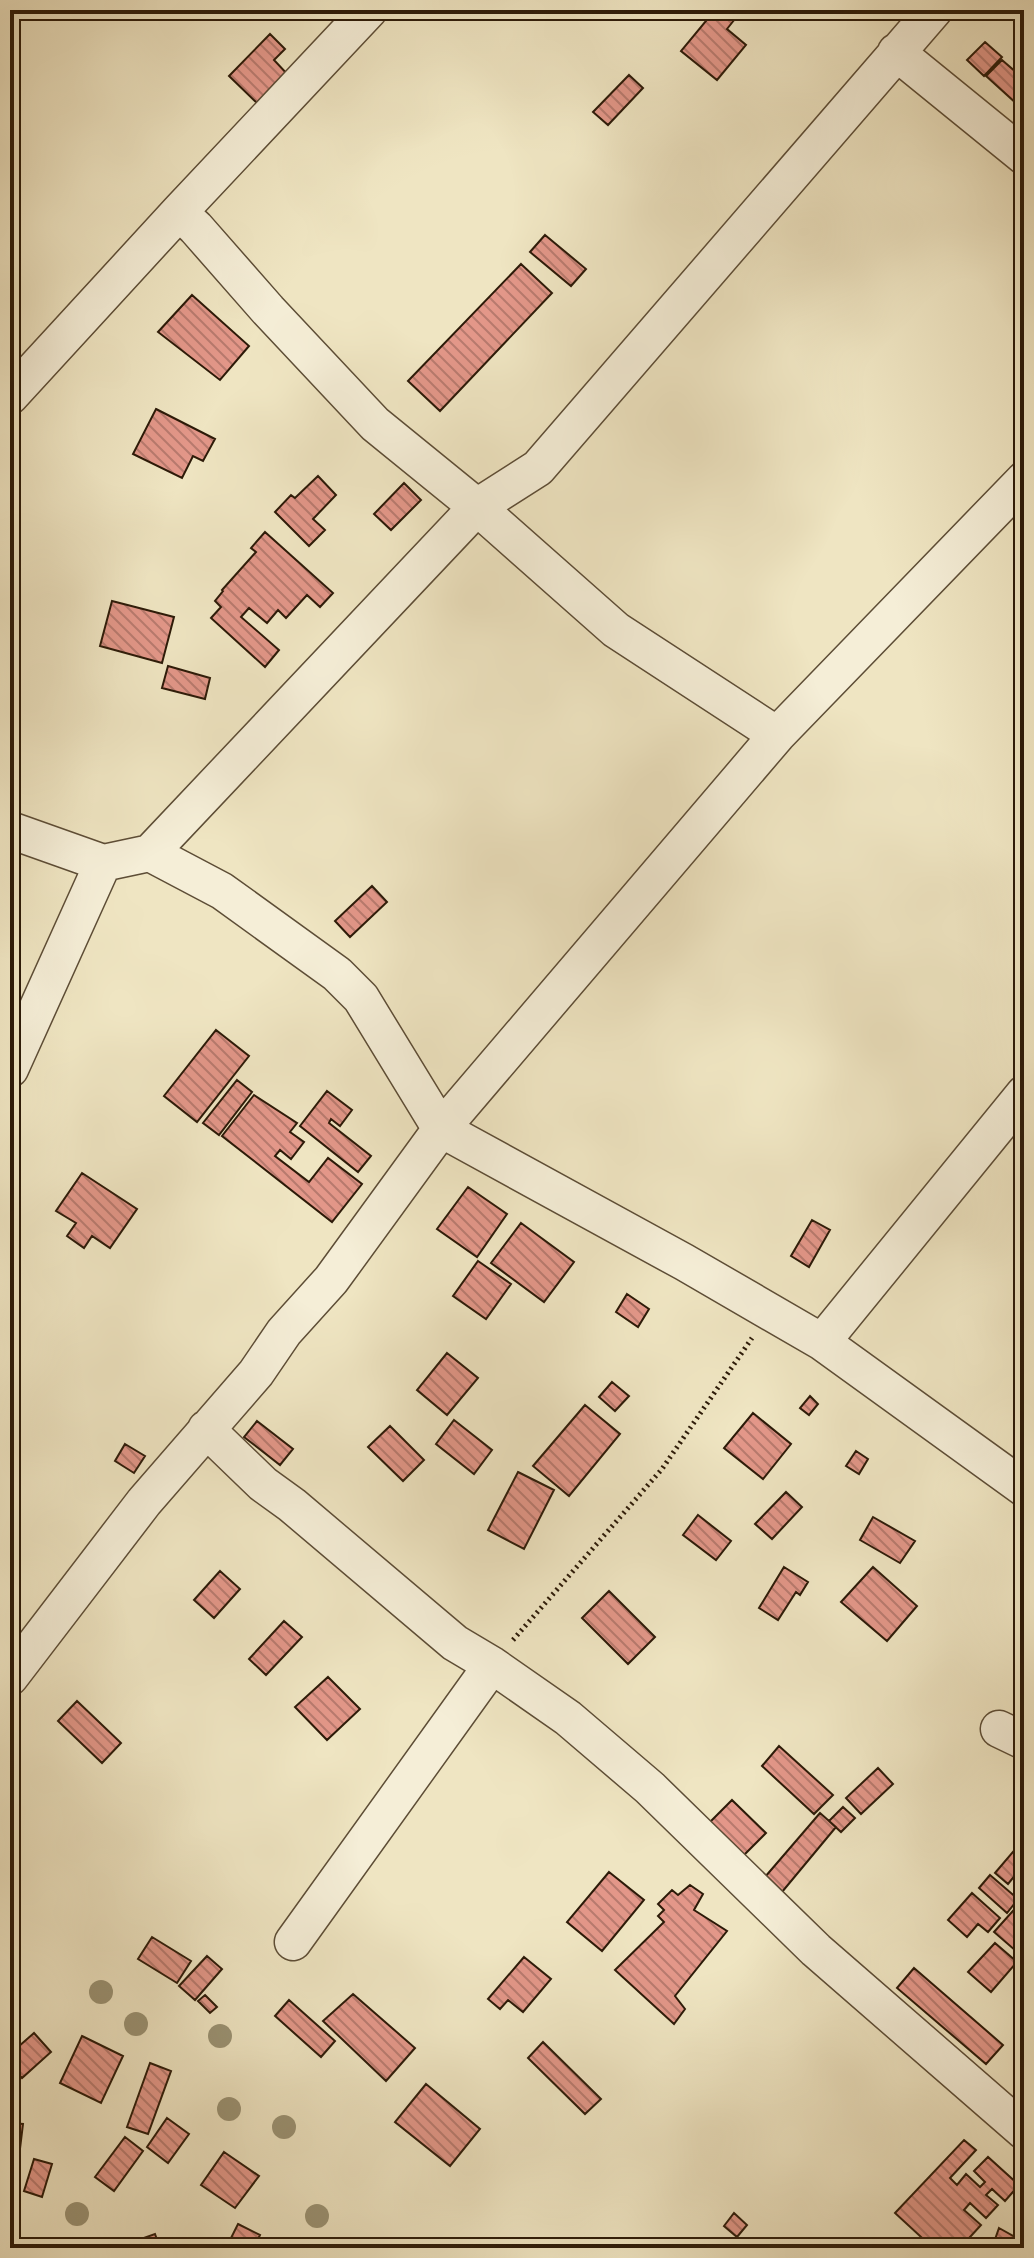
<svg xmlns="http://www.w3.org/2000/svg" width="1034" height="2258" font-family="'Libre Bodoni',serif">
  <style>
    .building { fill: url(#building-back-hatch); stroke: #2c1a08; stroke-width: 2 }
    .lines { fill: none; stroke-linecap: round; stroke-linejoin: round }
    .street-casing { stroke: #5d4d36; stroke-width: 39 }
    .path { stroke: #2c1a08; stroke-width: 5; stroke-dasharray: 2 4; stroke-linecap: butt }
    .street { stroke: #f5eed7; stroke-width: 36 }
    .tree { fill: #9a9273 }
  </style>
  <defs>
    <pattern id="building-back-hatch" width="6" height="6" patternUnits="userSpaceOnUse" patternTransform="scale(2)"><rect width="6" height="6" fill="#e39789"/><path d="M-1 5l2 2M0 0l6 6M5-1l2 2" fill="none" stroke="#b87a6e"/></pattern>
  </defs>
  <rect width="100%" height="100%" fill="#efe5c2"/>
  <filter id="stains"><feTurbulence type="fractalNoise" baseFrequency=".0025" numOctaves="4"/><feColorMatrix values="0 0 0 0 .2 0 0 0 0 .09 0 0 0 0 .02 0 0 0 .5 -.17"/></filter>
  <radialGradient id="worn" r=".72"><stop offset=".6" stop-color="#630" stop-opacity="0"/><stop offset="1" stop-color="#630" stop-opacity=".3"/></radialGradient>
  <path class="building" d="M715,10H742L727,29L746,45L717,80L681,51Z
    M270,34L285,49L274,60L290,77L261,107L229,76Z
    M985,42L1002,57L984,76L967,60Z
    M1002,60L1024,79V97L1017,104L986,76Z
    M629,75L643,88L608,125L593,112Z
    M545,235L586,269L571,286L530,252Z
    M521,264L552,293L440,411L408,381Z
    M192,295L249,346L220,380L158,332Z
    M156,409L215,439L203,461L193,456L182,478L133,454Z
    M318,476L336,495L313,519L325,530L309,546L275,512L291,495L295,498Z
    M404,483L421,500L391,530L374,514Z
    M265,532L333,593L320,607L307,595L286,618L278,610L267,623L249,608L241,617L279,650L265,667L211,618L221,607L215,601L223,591L222,590L256,552L251,548Z
    M112,601L174,617L162,663L100,646Z
    M168,666L210,678L205,699L162,688Z
    M372,886L387,902L350,937L335,921Z
    M216,1030L249,1056L197,1122L164,1096Z
    M237,1080L252,1092L219,1135L203,1123Z
    M327,1091L352,1110L340,1126L331,1119L329,1123L371,1156L358,1172L300,1126Z
    M254,1095L297,1123L290,1132L304,1142L291,1159L280,1150L275,1156L309,1182L328,1158L362,1184L332,1222L222,1136Z
    M82,1173L137,1209L110,1248L92,1236L84,1248L67,1236L76,1223L56,1211Z
    M468,1187L507,1214L477,1257L437,1229Z
    M812,1220L830,1230L809,1267L791,1256Z
    M521,1223L574,1262L544,1302L491,1263Z
    M478,1261L511,1284L486,1319L453,1296Z
    M627,1294L649,1309L638,1327L616,1312Z
    M447,1353L478,1378L447,1415L417,1390Z
    M612,1382L629,1396L615,1411L599,1397Z
    M810,1396L818,1404L809,1415L800,1408Z
    M585,1405L620,1434L569,1496L533,1466Z
    M753,1413L791,1444L763,1479L724,1448Z
    M454,1420L492,1450L474,1474L436,1444Z
    M257,1421L293,1449L280,1465L244,1437Z
    M390,1426L424,1460L403,1481L368,1447Z
    M125,1444L145,1456L134,1473L115,1461Z
    M856,1451L868,1459L859,1474L846,1466Z
    M518,1472L554,1490L524,1549L488,1530Z
    M786,1492L802,1507L772,1539L755,1524Z
    M698,1515L731,1541L716,1560L683,1535Z
    M873,1517L915,1541L900,1563L860,1540Z
    M784,1567L808,1582L800,1595L796,1592L778,1620L759,1608Z
    M873,1567L917,1606L887,1641L841,1602Z
    M220,1571L240,1589L214,1618L194,1600Z
    M609,1591L655,1637L628,1664L582,1618Z
    M284,1621L302,1637L266,1675L249,1659Z
    M328,1677L360,1709L327,1740L295,1707Z
    M77,1701L121,1743L102,1763L58,1721Z
    M779,1746L833,1795L814,1814L762,1766Z
    M878,1768L893,1784L861,1814L846,1798Z
    M732,1800L766,1833L741,1858L707,1825Z
    M843,1807L855,1818L841,1832L829,1821Z
    M820,1813L836,1827L782,1892L765,1877Z
    M1024,1839V1871L1021,1868L1008,1884L995,1873Z
    M609,1872L644,1900L602,1951L567,1922Z
    M990,1875L1018,1899L1007,1913L979,1888Z
    M690,1885L703,1894L694,1910L727,1931L675,1996L685,2009L674,2024L615,1970L664,1922L658,1916L664,1910L658,1904L672,1890L678,1895Z
    M972,1893L1000,1918L988,1932L978,1924L967,1937L948,1920Z
    M1021,1902L1024,1905V1958L994,1932Z
    M152,1937L191,1961L177,1983L138,1959Z
    M995,1943L1017,1962L991,1992L968,1972Z
    M207,1956L222,1969L195,2000L179,1986Z
    M524,1957L551,1979L523,2012L508,2000L500,2009L488,1999Z
    M914,1968L1003,2045L986,2064L897,1988Z
    M353,1994L415,2048L386,2081L323,2021Z
    M205,1995L217,2007L210,2013L198,2001Z
    M289,2000L335,2041L321,2057L275,2016Z
    M34,2033L51,2052L22,2078L10,2066V2054Z
    M82,2036L123,2056L101,2103L60,2083Z
    M543,2042L601,2099L585,2114L528,2058Z
    M150,2063L171,2071L148,2134L127,2127Z
    M426,2084L480,2129L450,2166L395,2122Z
    M167,2118L189,2134L168,2163L147,2147Z
    M10,2123L23,2124L14,2198H10Z
    M125,2137L143,2151L114,2191L95,2177Z
    M964,2140L976,2150L950,2178L957,2185L966,2174L980,2187L985,2182L974,2171L988,2157L1019,2185L1005,2201L992,2189L986,2195L998,2205L986,2218L970,2203L964,2210L981,2225L960,2248H933L895,2213Z
    M224,2152L259,2176L235,2208L201,2185Z
    M34,2159L52,2164L42,2197L24,2191Z
    M10,2206H13V2245H10Z
    M734,2213L747,2225L737,2237L724,2226Z
    M238,2224L260,2235L254,2248H226Z
    M999,2228L1024,2242V2248H992Z
    M155,2234L160,2248H138L135,2241Z
    M913,2240L922,2248H905Z"/>
  <g class="lines">
    <g class="street-casing">
      <path id="street" d="M896,52L1024,156
        M179,212L196,228L268,310L375,424L477,507L616,630L777,735
        M10,396L179,212L369,10
        M10,830L103,863L150,853L222,891L337,974L361,998L441,1129L684,1262L822,1342L1024,1488
        M150,853L477,507L538,468L934,10
        M10,1069L103,863
        M822,1342L1024,1094
        M206,1429L263,1484L292,1505L455,1643L492,1665L568,1718L650,1788L816,1950L1024,2131
        M10,1677L144,1502L256,1373L284,1332L331,1280L441,1129L777,735L1024,480
        M999,1729L1024,1741
        M293,1942L492,1665"/>
    </g>
    <path class="path" d="M513,1640L662,1469L752,1338"/>
    <use href="#street" class="street"/>
  </g>
  <g class="tree">
    <circle cx="101" cy="1992" r="12"/>
    <circle cx="136" cy="2024" r="12"/>
    <circle cx="220" cy="2036" r="12"/>
    <circle cx="229" cy="2109" r="12"/>
    <circle cx="284" cy="2127" r="12"/>
    <circle cx="77" cy="2214" r="12"/>
    <circle cx="317" cy="2216" r="12"/>
  </g>
  <rect width="1034" height="2258" fill="none" stroke="#efe5c2" stroke-width="40"/>
  <rect x="12" y="12" width="1010" height="2234" fill="none" stroke="#2c1a08" stroke-width="4"/>
  <rect x="20" y="20" width="994" height="2218" fill="none" stroke="#2c1a08" stroke-width="2"/>
  <rect width="100%" height="100%" filter="url(#stains)"/>
  <rect width="100%" height="100%" fill="url(#worn)"/>
</svg>
